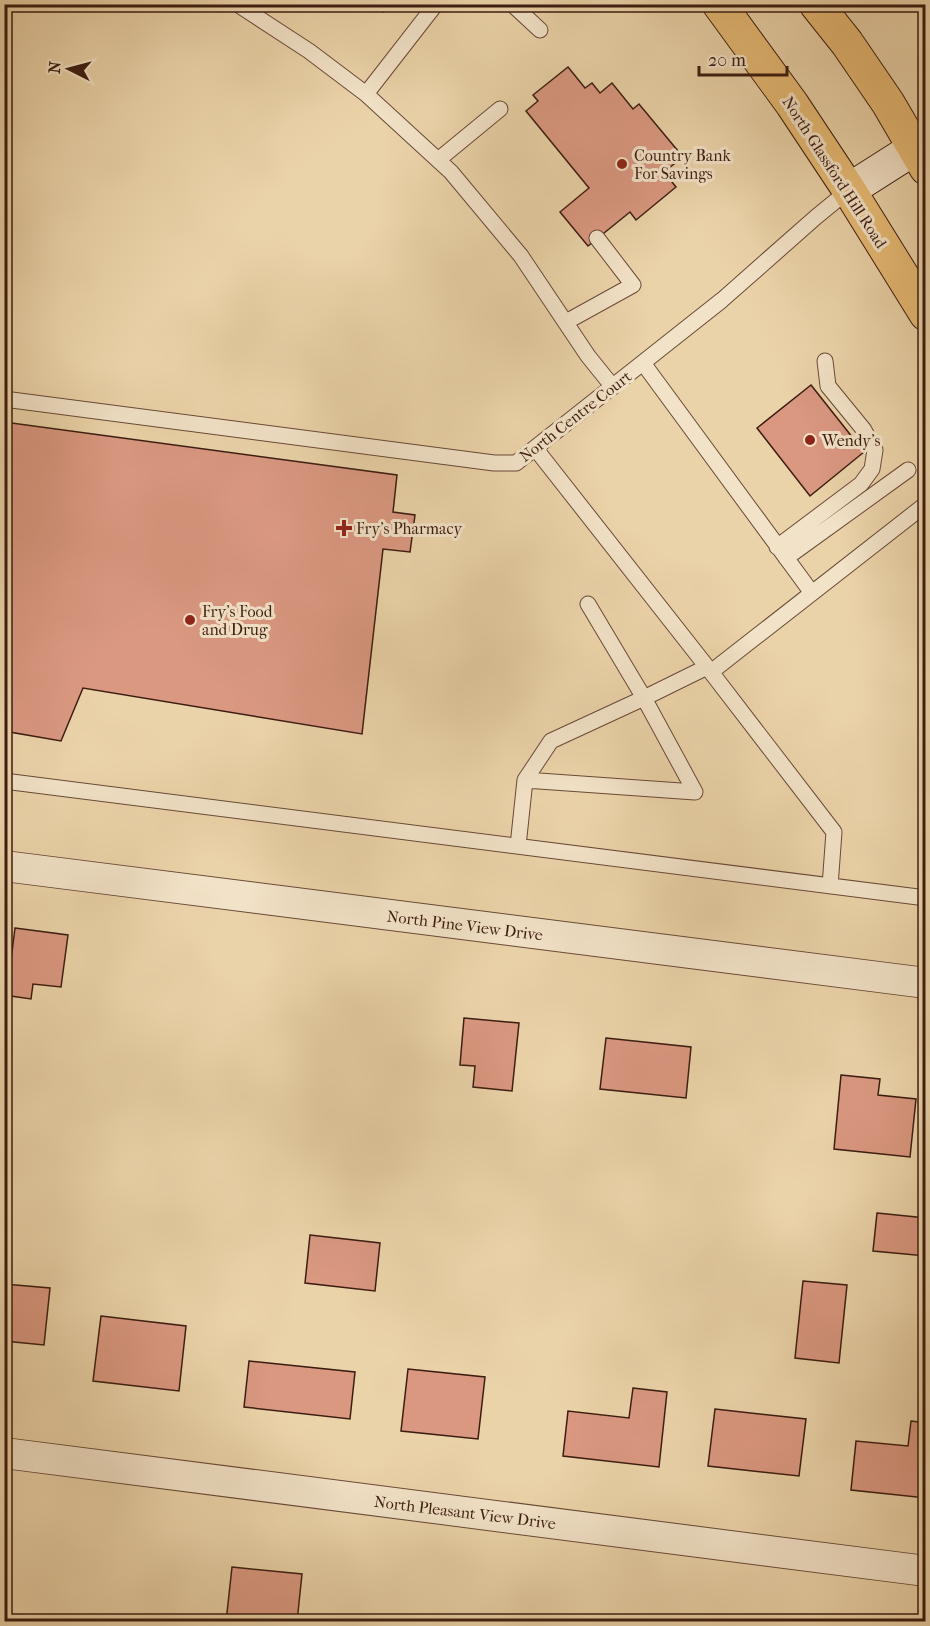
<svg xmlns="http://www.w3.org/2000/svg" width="930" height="1626" font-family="'IM FELL French Canon',serif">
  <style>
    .building { fill: #da9881; stroke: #3c1c10; stroke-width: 1.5 }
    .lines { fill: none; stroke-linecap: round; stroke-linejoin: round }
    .lane-casing { stroke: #684a36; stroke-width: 17 }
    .street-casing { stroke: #684a36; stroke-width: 32 }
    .secondary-casing { stroke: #3c1c10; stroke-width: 35 }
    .primary-casing { stroke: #3c1c10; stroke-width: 35 }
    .lane { stroke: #f2e2c7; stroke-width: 15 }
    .street { stroke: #f2e2c7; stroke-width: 30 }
    .secondary { stroke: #f2e2c7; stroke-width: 33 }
    .primary { stroke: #e6ba74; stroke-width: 33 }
    .poi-dot { fill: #8f2418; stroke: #f2e2c7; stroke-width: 2 }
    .labels { text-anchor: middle; stroke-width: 6; stroke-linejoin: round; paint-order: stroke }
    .poi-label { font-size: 16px; fill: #3c1c10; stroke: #f2e2c7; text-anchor: start }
    .street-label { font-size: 16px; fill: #3c1c10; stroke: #f2e2c7 }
  </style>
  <rect width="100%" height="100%" fill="#ebd3a9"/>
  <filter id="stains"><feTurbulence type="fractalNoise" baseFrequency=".00333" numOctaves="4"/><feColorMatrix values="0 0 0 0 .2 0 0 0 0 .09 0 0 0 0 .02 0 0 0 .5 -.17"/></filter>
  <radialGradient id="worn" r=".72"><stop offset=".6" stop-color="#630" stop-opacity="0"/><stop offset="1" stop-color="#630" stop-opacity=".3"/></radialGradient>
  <path class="building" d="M372,4H388L383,12Z
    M568,67L585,88L592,83L600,93L612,83L633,109L639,104L683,157L664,172L676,187L636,220L630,212L588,246L560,212L589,188L526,111L538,101L533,95Z
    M811,385L864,452L810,496L757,428Z
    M4,422L397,475L393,512L415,515L410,552L383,549L362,734L83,688L61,741L4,731Z
    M15,928L68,935L61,987L33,984L31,999L4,995V960H11Z
    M464,1018L519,1023L512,1091L473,1087L475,1066L460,1065Z
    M606,1038L691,1047L686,1098L600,1089Z
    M841,1075L880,1079L878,1095L916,1099L910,1157L834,1149Z
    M877,1213L926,1218V1256L873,1251Z
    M310,1235L380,1243L375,1291L305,1283Z
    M803,1281L847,1285L839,1363L795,1358Z
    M4,1284L50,1288L44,1345L4,1341Z
    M101,1316L186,1326L179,1391L93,1381Z
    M249,1361L355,1372L350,1419L244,1407Z
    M408,1369L485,1377L478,1439L401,1431Z
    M633,1388L667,1392L659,1467L563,1456L568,1411L629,1418Z
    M715,1409L806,1419L799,1476L708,1466Z
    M911,1421L926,1423V1498L851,1490L856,1441L908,1446Z
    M232,1567L302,1574L297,1622H226Z"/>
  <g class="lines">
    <g class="lane-casing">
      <path id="lane" d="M237,4L309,51L366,94L451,172L521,256L588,356L613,387
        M512,4L540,30
        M366,94L436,4
        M438,160L500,109
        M566,322L633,285L597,238
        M643,363L812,593
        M4,399L494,463H516L722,300L816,217L849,190
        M535,448L711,672L834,832L830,886
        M777,547L861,484L872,469L875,450L864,430L828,386L825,361
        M786,558L908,470
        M711,672L926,504
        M525,780L551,741L644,698L588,604
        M4,781L926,898
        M518,846L525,780L695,792L644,698L707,667"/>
    </g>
    <g class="street-casing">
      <path id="street" d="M4,866L926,983
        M4,1453L926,1571"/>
    </g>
    <g class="secondary-casing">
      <path id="secondary" d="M849,190L926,141"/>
    </g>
    <g class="primary-casing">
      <path id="primary" d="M719,4L792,104L849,190L926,314
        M816,4L847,43L888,103L926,168"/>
    </g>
    <use href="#lane" class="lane"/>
    <use href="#street" class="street"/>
    <use href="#secondary" class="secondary"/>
    <use href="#primary" class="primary"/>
  </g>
  <g class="poi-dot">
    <circle cx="622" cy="164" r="6"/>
    <circle cx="810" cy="440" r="6"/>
    <path d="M341 519h6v6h6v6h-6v6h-6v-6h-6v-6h6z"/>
    <circle cx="190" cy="620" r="6"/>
  </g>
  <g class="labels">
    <g class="poi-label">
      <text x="634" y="161">Country Bank<tspan x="634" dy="18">For Savings</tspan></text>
      <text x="822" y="446">Wendy's</text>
      <text x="356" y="534">Fry's Pharmacy</text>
      <text x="202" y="617">Fry's Food<tspan x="202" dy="18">and Drug</tspan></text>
    </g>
    <g class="street-label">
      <text transform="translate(835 172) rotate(57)" y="6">North Glassford Hill Road</text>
      <text transform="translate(575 416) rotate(-38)" y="6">North Centre Court</text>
      <text transform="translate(465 925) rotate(7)" y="6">North Pine View Drive</text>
      <text transform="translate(465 1512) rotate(7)" y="6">North Pleasant View Drive</text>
    </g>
  </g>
  <rect width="930" height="1626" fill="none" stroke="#ebd3a9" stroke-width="24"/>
  <rect x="6" y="6" width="918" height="1614" fill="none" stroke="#3c1c10" stroke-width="3"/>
  <rect x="12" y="12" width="906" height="1602" fill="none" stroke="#3c1c10" stroke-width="1.5"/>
  <g transform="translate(69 69) rotate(276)" stroke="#f2e2c7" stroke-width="4.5" paint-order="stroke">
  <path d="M0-4.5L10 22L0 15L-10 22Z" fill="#3c1c10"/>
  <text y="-9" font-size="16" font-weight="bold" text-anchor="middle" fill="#3c1c10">N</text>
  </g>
  <path d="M699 66v9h88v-9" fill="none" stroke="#3c1c10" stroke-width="3"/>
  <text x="708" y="66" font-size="18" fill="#3c1c10" stroke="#f2e2c7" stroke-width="4.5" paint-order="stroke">20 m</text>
  <rect width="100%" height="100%" filter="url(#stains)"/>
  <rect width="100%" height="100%" fill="url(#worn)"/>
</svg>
